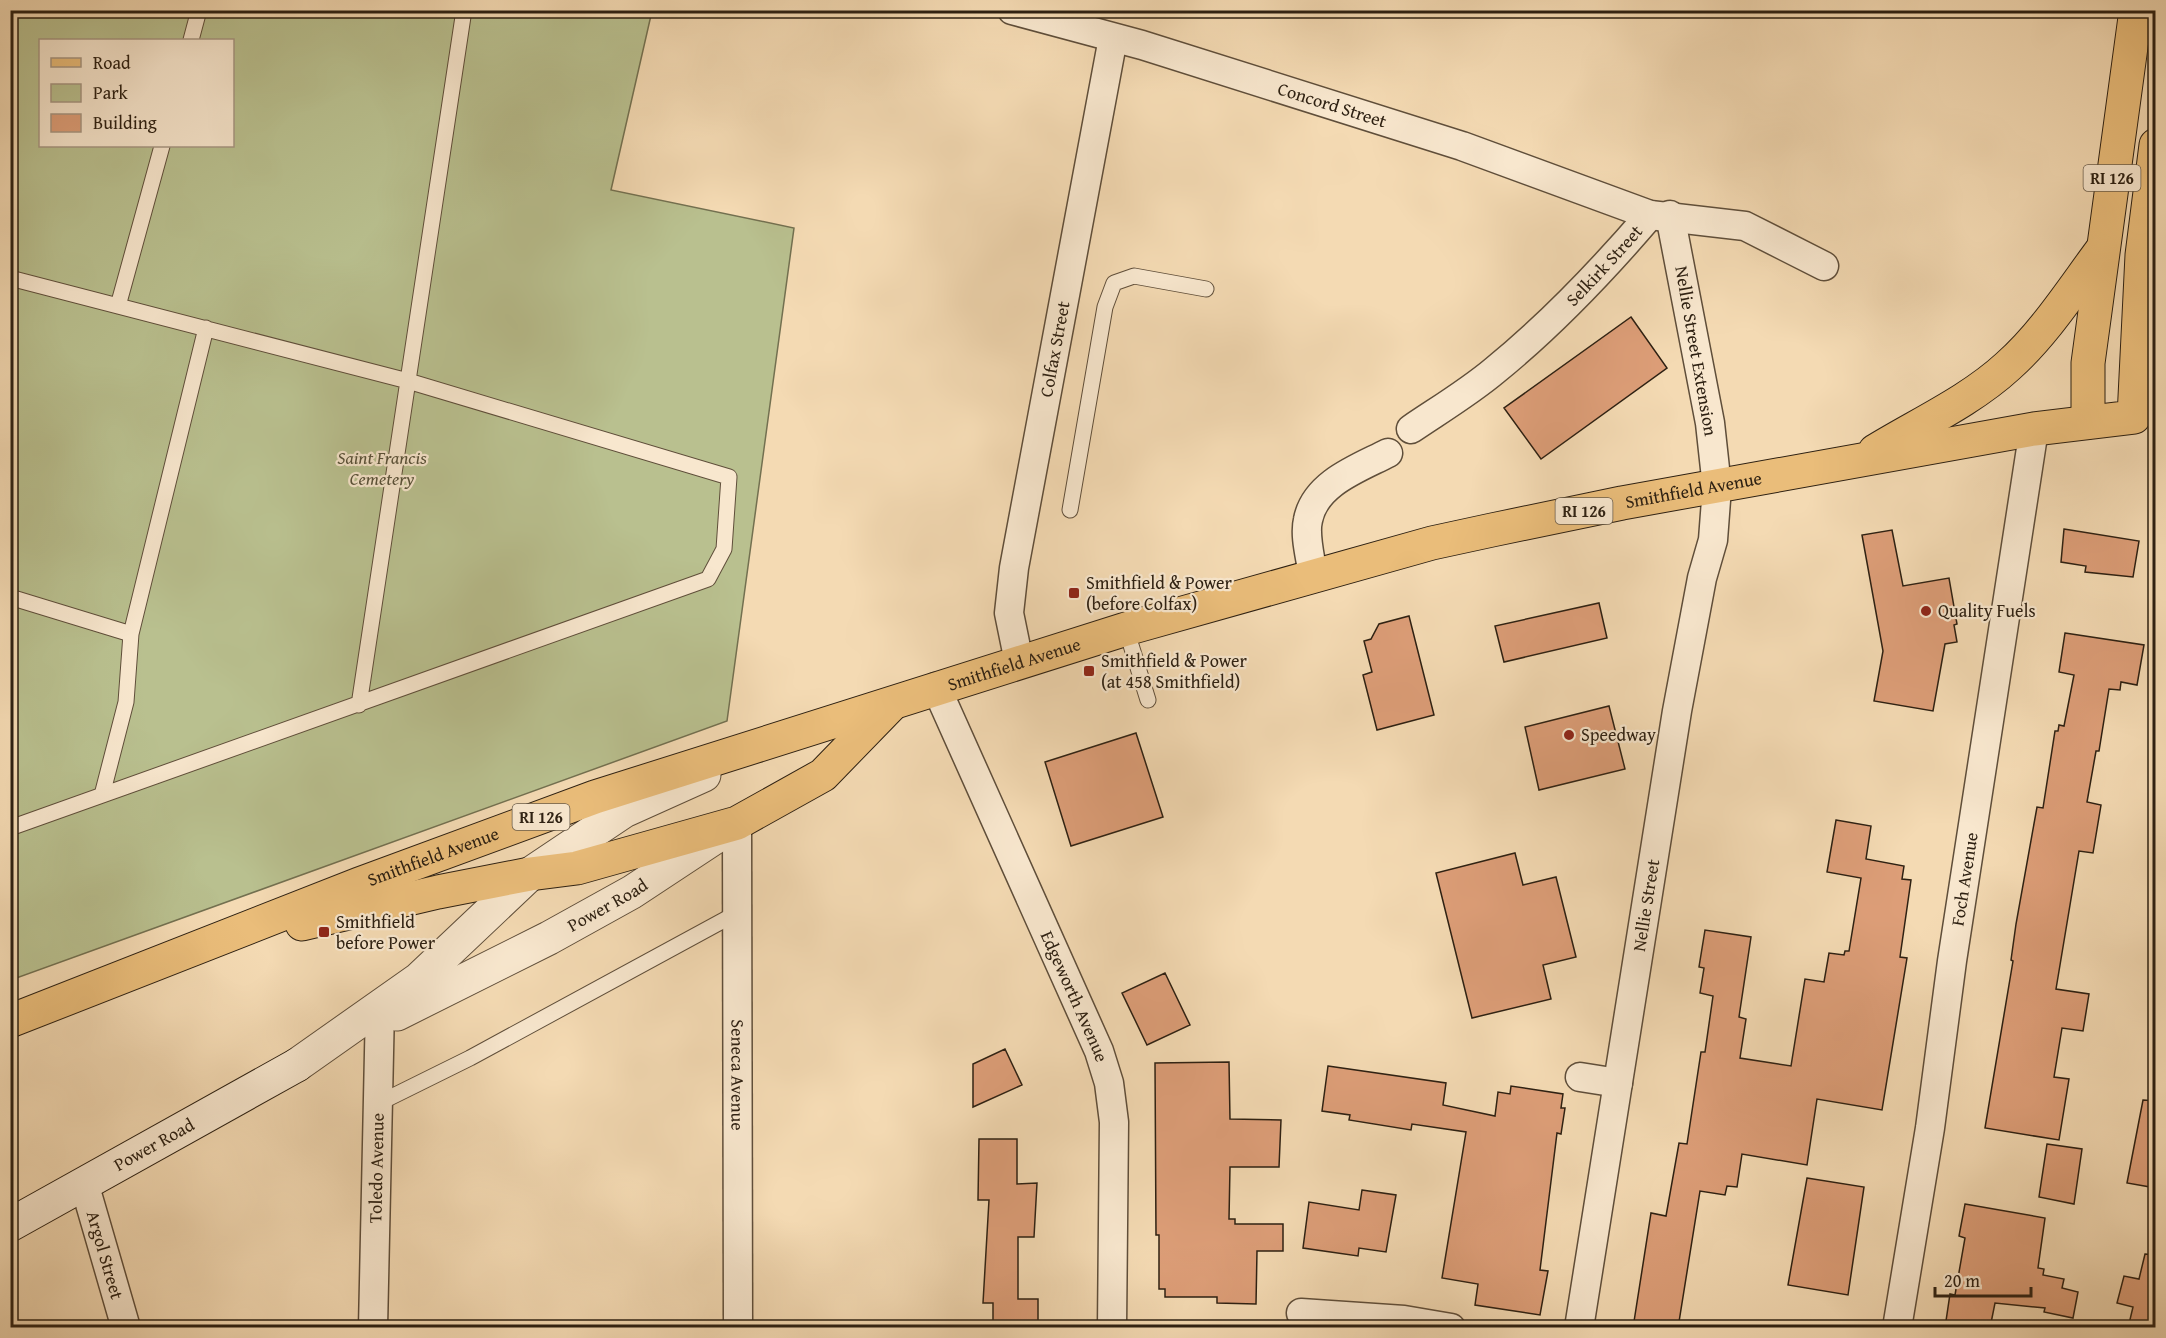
<svg xmlns="http://www.w3.org/2000/svg" width="2166" height="1338" font-family="'Gentium Book Plus',serif">
  <style>
    .green { fill: #b9c08f; stroke: #737050; stroke-width: 1.5; fill-rule: evenodd }
    .building { fill: #dd9e78; stroke: #2d2012; stroke-width: 1.5 }
    .lines { fill: none; stroke-linecap: round; stroke-linejoin: round }
    .service-casing { stroke: #5f4e3a; stroke-width: 17 }
    .minor-casing { stroke: #5f4e3a; stroke-width: 31 }
    .tertiary-casing { stroke: #5f4e3a; stroke-width: 35 }
    .secondary-casing { stroke: #2d2012; stroke-width: 35 }
    .primary-casing { stroke: #2d2012; stroke-width: 35 }
    .service { stroke: #f8e7ce; stroke-width: 15 }
    .minor { stroke: #f8e7ce; stroke-width: 28 }
    .tertiary { stroke: #f8e7ce; stroke-width: 33 }
    .secondary { stroke: #f8e7ce; stroke-width: 33 }
    .primary { stroke: #eabd7a; stroke-width: 33 }
    .poi-dot { fill: #8f2418; stroke: #f8e7ce; stroke-width: 2 }
    .labels { text-anchor: middle; stroke-width: 4.5; stroke-linejoin: round; paint-order: stroke }
    .shield { fill: #f8e7ce; stroke: #6a5c4a; stroke-width: 1.5 }
    .shield-label { font-size: 16px; font-weight: bold; fill: #2d2012 }
    .street-label { font-size: 18px; fill: #2d2012; stroke: #f8e7ce }
    .park-label { font-size: 18px; font-style: italic; fill: #575038; stroke: #f8e7ce }
    .poi-label { font-size: 18px; fill: #2d2012; stroke: #f8e7ce; text-anchor: start }
  </style>
  <rect width="100%" height="100%" fill="#f4dab3"/>
  <filter id="stains"><feTurbulence type="fractalNoise" baseFrequency=".00333" numOctaves="4"/><feColorMatrix values="0 0 0 0 .2 0 0 0 0 .09 0 0 0 0 .02 0 0 0 .5 -.17"/></filter>
  <radialGradient id="worn" r=".72"><stop offset=".6" stop-color="#630" stop-opacity="0"/><stop offset="1" stop-color="#630" stop-opacity=".3"/></radialGradient>
  <path class="green" d="M11,11H652L611,190L794,228L727,721L11,980ZM40,40H232V146H40Z"/>
  <path class="building" d="M1631,317L1667,368L1541,459L1504,408Z
    M2064,529L2139,541L2133,577L2085,572L2086,566L2061,562Z
    M1892,530L1903,586L1949,578L1957,624L1954,625L1957,642L1945,644L1933,711L1874,701L1883,651L1862,535Z
    M1599,603L1607,638L1504,662L1495,626Z
    M1409,616L1434,715L1377,730L1363,675L1372,672L1364,641L1371,639L1379,624Z
    M2065,633L2144,645L2137,685L2121,682L2120,690L2109,689L2099,751H2096L2087,802L2101,805L2093,853L2079,851L2056,989L2089,994L2083,1031L2062,1028L2054,1077L2069,1079L2059,1140L1985,1128L2013,961L2011,960L2016,924L2037,807L2043,808L2055,731H2058L2059,725L2064,726L2074,675L2059,672Z
    M1609,706L1625,769L1539,790L1525,727Z
    M1136,733L1163,817L1071,846L1045,762Z
    M1836,820L1871,826L1866,859L1904,866L1902,879L1911,880L1900,957L1907,958L1882,1110L1817,1099L1807,1165L1742,1154L1737,1187L1727,1186L1725,1195L1700,1191L1678,1328H1633L1651,1213L1666,1216L1679,1143L1687,1144L1701,1052H1705L1713,996L1700,993L1704,968L1699,967L1705,930L1751,937L1739,1017L1746,1019L1740,1058L1791,1066L1805,979L1824,982L1829,953L1844,955L1845,951H1849L1861,878L1827,872Z
    M1515,853L1523,885L1556,877L1576,957L1543,965L1551,999L1472,1018L1436,873Z
    M1165,973L1190,1025L1147,1045L1122,993Z
    M1005,1049L1022,1085L973,1107V1064Z
    M1229,1062L1230,1119L1281,1120L1279,1167H1230L1229,1219H1235V1224H1283V1251H1257L1256,1304L1217,1303V1297H1165V1289H1159V1235H1156L1155,1063Z
    M1328,1066L1446,1083L1443,1105L1495,1116L1498,1092L1510,1094L1511,1086L1563,1094L1561,1108H1565L1561,1134L1557,1133L1540,1270L1548,1271L1540,1315L1475,1305L1478,1284L1442,1278L1466,1132L1412,1124L1411,1130L1349,1120L1350,1115L1322,1111Z
    M2143,1100L2156,1101V1188L2127,1183Z
    M979,1139H1017V1184L1037,1183L1034,1237H1018V1299H1038V1328H993V1303H983L989,1200H978Z
    M2047,1144L2082,1149L2074,1204L2039,1197Z
    M1807,1178L1864,1187L1848,1295L1788,1285Z
    M1362,1190L1396,1195L1386,1252L1359,1248L1358,1256L1303,1248L1309,1202L1359,1210Z
    M1965,1204L2045,1218L2038,1268L2044,1269L2043,1275L2064,1279L2062,1288L2078,1292L2073,1318L2044,1312L2045,1308L1995,1303L1990,1328H1950L1951,1322L1946,1321L1950,1294L1955,1295L1965,1238L1959,1236Z
    M2145,1254L2156,1255V1328H2128L2133,1307L2117,1303L2124,1276L2139,1279Z"/>
  <g class="lines">
    <g class="service-casing">
      <path id="service" d="M191,40L199,10
        M10,278L408,381L729,477L724,549L708,579L10,828
        M118,306L162,146
        M1070,510L1105,307L1114,283L1134,276L1206,289
        M10,597L131,634
        M1126,629L1148,700
        M359,705L464,10
        M102,795L126,702L131,634L206,328
        M377,1104L470,1058L737,913"/>
    </g>
    <g class="minor-casing">
      <g id="minor">
        <path id="s1" d="M1012,10L1142,45L1462,146L1650,215L1745,226L1824,266"/>
        <path id="s2" d="M1411,429C1439,410 1469,392 1494,371C1552,324 1602,271 1650,215"/>
        <path d="M1313,576C1311,559 1304,536 1308,520C1315,483 1359,468 1388,453"/>
        <path id="s3" d="M1019,662L1009,613L1014,568L1113,38"/>
        <path id="s4" d="M936,687L1099,1051L1109,1083L1114,1122L1112,1328"/>
        <path id="s5" d="M737,823L738,1328"/>
        <path d="M1580,1077L1618,1083"/>
        <path id="s6" d="M84,1183L126,1328"/>
        <path d="M1301,1313L1404,1320L1451,1328"/>
        <path id="s7" d="M373,1328L380,1007"/>
        <path id="s8" d="M1579,1328L1677,711L1702,578L1713,540L1717,487L1710,423L1670,215"/>
        <path id="s9" d="M1897,1328L1930,1128L1952,961L2034,429"/>
      </g>
    </g>
    <g class="tertiary-casing">
      <g id="tertiary">
        <path id="s10" d="M397,1014L549,938L632,892L729,828"/>
        <path d="M297,1065L419,979L530,874L624,811L704,775"/>
      </g>
    </g>
    <g class="secondary-casing">
      <g id="secondary">
        <path id="s11" d="M10,1225L297,1065"/>
      </g>
    </g>
    <g class="primary-casing">
      <g id="primary">
        <path d="M2088,422V363L2136,10"/>
        <path d="M1875,451C1919,424 1970,401 2008,366C2044,334 2072,290 2101,251"/>
        <path d="M302,924L438,892L530,874L577,868L737,823L823,775L890,706"/>
        <path id="s12" d="M10,1021L359,884L595,797L1126,629L1432,543L1492,530L1622,503L2034,429L2134,417L2142,255L2156,145"/>
      </g>
    </g>
    <use href="#service" class="service"/>
    <use href="#minor" class="minor"/>
    <use href="#tertiary" class="tertiary"/>
    <use href="#secondary" class="secondary"/>
    <use href="#primary" class="primary"/>
  </g>
  <g class="poi-dot">
    <rect x="1068" y="587" width="12" height="12" rx="3"/>
    <circle cx="1926" cy="611" r="6"/>
    <rect x="1083" y="665" width="12" height="12" rx="3"/>
    <circle cx="1569" cy="735" r="6"/>
    <rect x="318" y="926" width="12" height="12" rx="3"/>
  </g>
  <g class="labels">
    <g class="shield">
      <rect x="2083.5" y="165" width="57" height="26" rx="4.5"/>
      <rect x="1555.5" y="498" width="57" height="26" rx="4.5"/>
      <rect x="512.5" y="804" width="57" height="26" rx="4.5"/>
    </g>
    <g class="shield-label">
      <text x="2112" y="184">RI 126</text>
      <text x="1584" y="517">RI 126</text>
      <text x="541" y="823">RI 126</text>
    </g>
    <g class="street-label">
      <text dy="6" stroke="none"><textPath href="#s1" startOffset="334">Concord Street</textPath></text>
      <text dy="6" stroke="none"><textPath href="#s2" startOffset="254">Selkirk Street</textPath></text>
      <text dy="6" stroke="none"><textPath href="#s3" startOffset="318">Colfax Street</textPath></text>
      <text transform="translate(1696 351) rotate(80)" y="6">Nellie Street Extension</text>
      <text dy="6" stroke="none"><textPath href="#s12" startOffset="1768">Smithfield Avenue</textPath></text>
      <text dy="6" stroke="none"><textPath href="#s12" startOffset="1066">Smithfield Avenue</textPath></text>
      <text dy="6" stroke="none"><textPath href="#s12" startOffset="454">Smithfield Avenue</textPath></text>
      <text dy="6" stroke="none"><textPath href="#s9" startOffset="454">Foch Avenue</textPath></text>
      <text dy="6" stroke="none"><textPath href="#s10" startOffset="237">Power Road</textPath></text>
      <text dy="6" stroke="none"><textPath href="#s8" startOffset="428">Nellie Street</textPath></text>
      <text dy="6" stroke="none"><textPath href="#s4" startOffset="339">Edgeworth Avenue</textPath></text>
      <text dy="6" stroke="none"><textPath href="#s5" startOffset="252">Seneca Avenue</textPath></text>
      <text dy="6" stroke="none"><textPath href="#s11" startOffset="165">Power Road</textPath></text>
      <text dy="6" stroke="none"><textPath href="#s7" startOffset="160">Toledo Avenue</textPath></text>
      <text dy="6" stroke="none"><textPath href="#s6" startOffset="75">Argol Street</textPath></text>
    </g>
    <g class="park-label">
      <text x="382" y="464">Saint Francis<tspan x="382" dy="21">Cemetery</tspan></text>
    </g>
    <g class="poi-label">
      <text x="1086" y="589">Smithfield &amp; Power<tspan x="1086" dy="21">(before Colfax)</tspan></text>
      <text x="1938" y="617">Quality Fuels</text>
      <text x="1101" y="667">Smithfield &amp; Power<tspan x="1101" dy="21">(at 458 Smithfield)</tspan></text>
      <text x="1581" y="741">Speedway</text>
      <text x="336" y="928">Smithfield<tspan x="336" dy="21">before Power</tspan></text>
    </g>
  </g>
  <rect width="2166" height="1338" fill="none" stroke="#f4dab3" stroke-width="36"/>
  <rect x="12" y="12" width="2142" height="1314" fill="none" stroke="#2d2012" stroke-width="3"/>
  <rect x="18" y="18" width="2130" height="1302" fill="none" stroke="#2d2012" stroke-width="1.5"/>
  <rect x="39" y="39" width="195" height="108" fill="#f8e7ce" stroke="#a79783" stroke-width="1.5"/>
  <rect x="51" y="58" width="30" height="9" fill="#eabd7a" stroke="#a79783" stroke-width="1.5"/>
  <text x="93" y="69" font-size="18" fill="#2d2012">Road</text>
  <rect x="51" y="84" width="30" height="18" fill="#b9c08f" stroke="#a79783" stroke-width="1.5"/>
  <text x="93" y="99" font-size="18" fill="#2d2012">Park</text>
  <rect x="51" y="114" width="30" height="18" fill="#dd9e78" stroke="#a79783" stroke-width="1.5"/>
  <text x="93" y="129" font-size="18" fill="#2d2012">Building</text>
  <path d="M1935 1287v9h96v-9" fill="none" stroke="#2d2012" stroke-width="3"/>
  <text x="1944" y="1287" font-size="18" fill="#2d2012" stroke="#f8e7ce" stroke-width="4.5" paint-order="stroke">20 m</text>
  <rect width="100%" height="100%" filter="url(#stains)"/>
  <rect width="100%" height="100%" fill="url(#worn)"/>
</svg>
